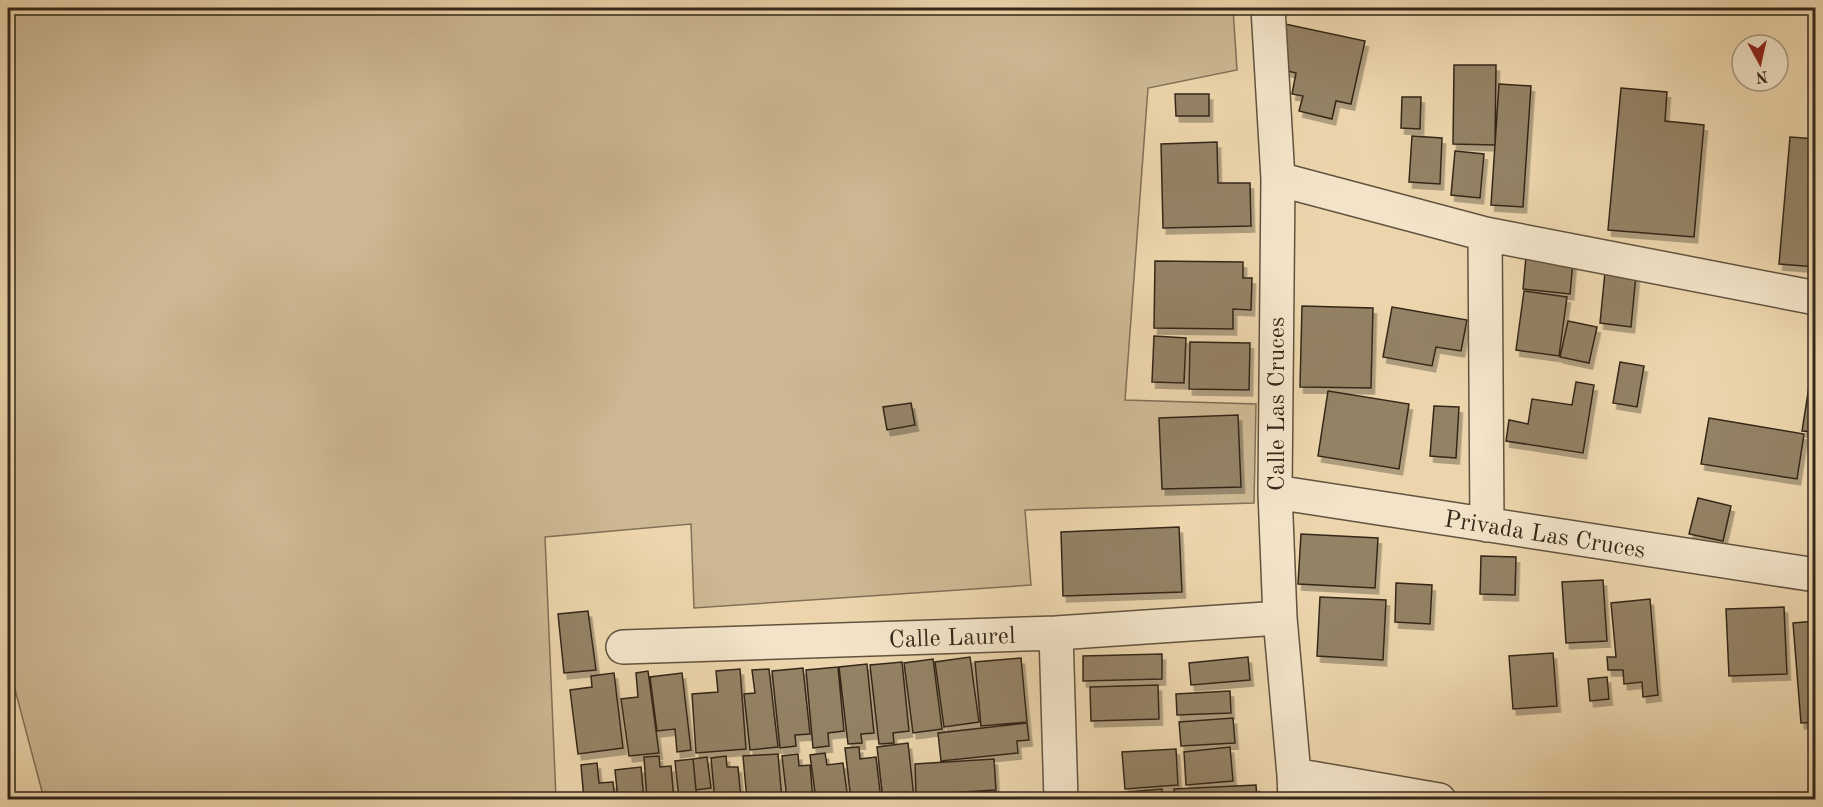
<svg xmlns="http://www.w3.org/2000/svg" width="1823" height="807" font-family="'Old Standard TT',serif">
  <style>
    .green { fill: #cdb893; stroke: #807056; stroke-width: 1.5 }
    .building { fill: #948265; stroke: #342819; stroke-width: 1.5; filter: url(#shadow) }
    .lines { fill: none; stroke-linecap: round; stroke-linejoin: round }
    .minor-casing { stroke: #62533e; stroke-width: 36 }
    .minor { stroke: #f3e4c9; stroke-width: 33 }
    .labels { text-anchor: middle; stroke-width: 4.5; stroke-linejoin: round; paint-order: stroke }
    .street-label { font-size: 24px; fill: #342819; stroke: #f3e4c9 }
  </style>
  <defs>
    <filter id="shadow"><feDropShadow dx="3.5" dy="6" stdDeviation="0" flood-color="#0004"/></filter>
  </defs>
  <rect width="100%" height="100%" fill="#ecd5ac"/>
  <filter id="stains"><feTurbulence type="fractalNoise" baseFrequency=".00333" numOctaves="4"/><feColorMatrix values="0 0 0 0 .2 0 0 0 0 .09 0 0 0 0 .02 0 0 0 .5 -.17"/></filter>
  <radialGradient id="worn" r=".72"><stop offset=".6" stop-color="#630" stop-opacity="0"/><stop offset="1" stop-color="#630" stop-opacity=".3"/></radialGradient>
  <path class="green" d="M8,8H1233L1237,70L1148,88L1125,400L1256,404L1254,503L1025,510L1031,585L694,608L691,524L545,537L556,799H44L8,663Z"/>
  <path class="building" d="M1285,24L1365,41L1351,104L1336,101L1332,119L1299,111L1303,96L1292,94L1296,73L1276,68Z
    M1454,65H1496L1495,145L1453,144Z
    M1499,84L1531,86L1523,207L1491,205Z
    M1621,88L1667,92L1665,121L1704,125L1694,237L1608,230Z
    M1175,94H1209V116H1176Z
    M1402,97H1421L1420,129L1401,128Z
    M1412,136L1442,138L1440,184L1409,182Z
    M1790,137L1816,139V267L1779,264Z
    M1217,142L1218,183H1250L1251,226L1163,228L1161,144Z
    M1455,151L1484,154L1480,198L1451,195Z
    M1526,257L1573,262L1570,294L1523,289Z
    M1155,261L1243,262V278H1252L1251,310L1233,309V329L1154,328Z
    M1605,272L1636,275L1631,327L1600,323Z
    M1524,291L1567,297L1559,356L1516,350Z
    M1302,306L1373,308L1371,388L1300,387Z
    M1392,307L1467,320L1461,351L1436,347L1432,366L1383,357Z
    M1568,321L1597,327L1589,363L1560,357Z
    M1154,336L1186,338L1184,383L1152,382Z
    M1190,342L1250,343L1249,390L1189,389Z
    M1620,362L1644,366L1637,407L1613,403Z
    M1811,374H1816V432L1802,431Z
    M1576,382L1594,385L1583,453L1506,441L1509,420L1528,424L1532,399L1572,405Z
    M1328,391L1409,404L1399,469L1318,456Z
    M911,403L915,425L887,430L883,407Z
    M1434,406L1459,407L1456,458L1430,456Z
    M1238,415L1241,487L1162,489L1159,418Z
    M1709,418L1804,434L1797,479L1701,464Z
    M1698,498L1731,506L1723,541L1689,534Z
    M1179,527L1182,592L1063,596L1061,532Z
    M1301,534L1378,538L1375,588L1298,584Z
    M1481,556L1516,557L1515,595L1480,594Z
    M1603,580L1607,641L1566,643L1562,582Z
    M1396,583L1432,585L1430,624L1395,622Z
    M1320,597L1386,600L1383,660L1317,656Z
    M1650,599L1658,695L1643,697L1642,682L1624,684L1623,670H1608L1607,657H1616L1611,603Z
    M1784,607L1787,674L1729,676L1726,609Z
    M588,611L596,670L564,673L558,614Z
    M1816,621V722L1801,723L1793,623Z
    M1553,653L1557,706L1513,709L1509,656Z
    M1162,654V679L1083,681V656Z
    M970,657L979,722L944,727L935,662Z
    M1248,657L1250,680L1191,685L1189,663Z
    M1021,658L1027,722L981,726L975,662Z
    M933,659L942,729L913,733L904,663Z
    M902,662L909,731L893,733L894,743L879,744L870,665Z
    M867,664L874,733L861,734L862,743L848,744L839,667Z
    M838,667L844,731L828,733L829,746L813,748L806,670Z
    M803,668L810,734L795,735L796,746L780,748L772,671Z
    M740,669L746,749L696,753L692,694L718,692L716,671Z
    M769,669L778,747L750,750L744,694L755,693L752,670Z
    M648,671L659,753L629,756L621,699L638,697L636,673Z
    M614,673L623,748L578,754L570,690L592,687L591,676Z
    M682,673L691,750L677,752L675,729L657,731L650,677Z
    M1607,677L1609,699L1590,701L1588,679Z
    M1158,685L1159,719L1091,721L1090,687Z
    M1230,691L1231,713L1177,715L1176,694Z
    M1233,718L1235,743L1181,746L1179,722Z
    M1027,723L1029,740L1017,741L1018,753L941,761L938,733Z
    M908,743L914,798L883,800L877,747Z
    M859,747L860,759L876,757L881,800H851L845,748Z
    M1230,747L1233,781L1186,785L1184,752Z
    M1176,749L1178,785L1125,789L1122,752Z
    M825,753L827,765L843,763L848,800H816L810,755Z
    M778,754L782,800H747L743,756Z
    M798,754L799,766L810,765L813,800H787L782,756Z
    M659,756L660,767L671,766L674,800H647L644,757Z
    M726,756L727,767H738L741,800H715L711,758Z
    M707,757L711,788L696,790L693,759Z
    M693,759L697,800H679L675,761Z
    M994,759L996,790L916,795L915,764Z
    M597,763L599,783L613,782L615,800H584L581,765Z
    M641,767L644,800H618L615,770Z
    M1256,785L1257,800H1175L1174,789Z
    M1162,789L1163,800H1092V795Z
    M995,790L996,800H940V797Z"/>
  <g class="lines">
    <g class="minor-casing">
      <path id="minor" d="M1268,8L1278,179L1275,492L1280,618L1294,775L1295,800
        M1278,179L1485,234L1816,298
        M1485,234L1487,525
        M1275,492L1816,575
        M1056,633L1061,800
        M623,647L1056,633L1280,618
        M1294,775L1439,800"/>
    </g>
    <use href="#minor" class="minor"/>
  </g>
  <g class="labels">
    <g class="street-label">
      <text transform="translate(1276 404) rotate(-90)" y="8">Calle Las Cruces</text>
      <text transform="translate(1545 534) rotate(9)" y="8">Privada Las Cruces</text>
      <text transform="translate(952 637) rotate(-2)" y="8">Calle Laurel</text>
    </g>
  </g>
  <rect width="1823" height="807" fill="none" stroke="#ecd5ac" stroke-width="30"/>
  <rect x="9" y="9" width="1805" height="789" fill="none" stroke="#342819" stroke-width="3"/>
  <rect x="15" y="15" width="1793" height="777" fill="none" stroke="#342819" stroke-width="1.5"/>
  <g transform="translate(1760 63) rotate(172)"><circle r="28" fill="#f3e4c9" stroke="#a79983" stroke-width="1.5"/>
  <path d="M0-4.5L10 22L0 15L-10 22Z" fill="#8f2418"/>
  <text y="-9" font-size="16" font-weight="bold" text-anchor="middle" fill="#342819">N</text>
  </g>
  <rect width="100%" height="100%" filter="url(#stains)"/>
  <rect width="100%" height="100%" fill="url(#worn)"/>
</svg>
